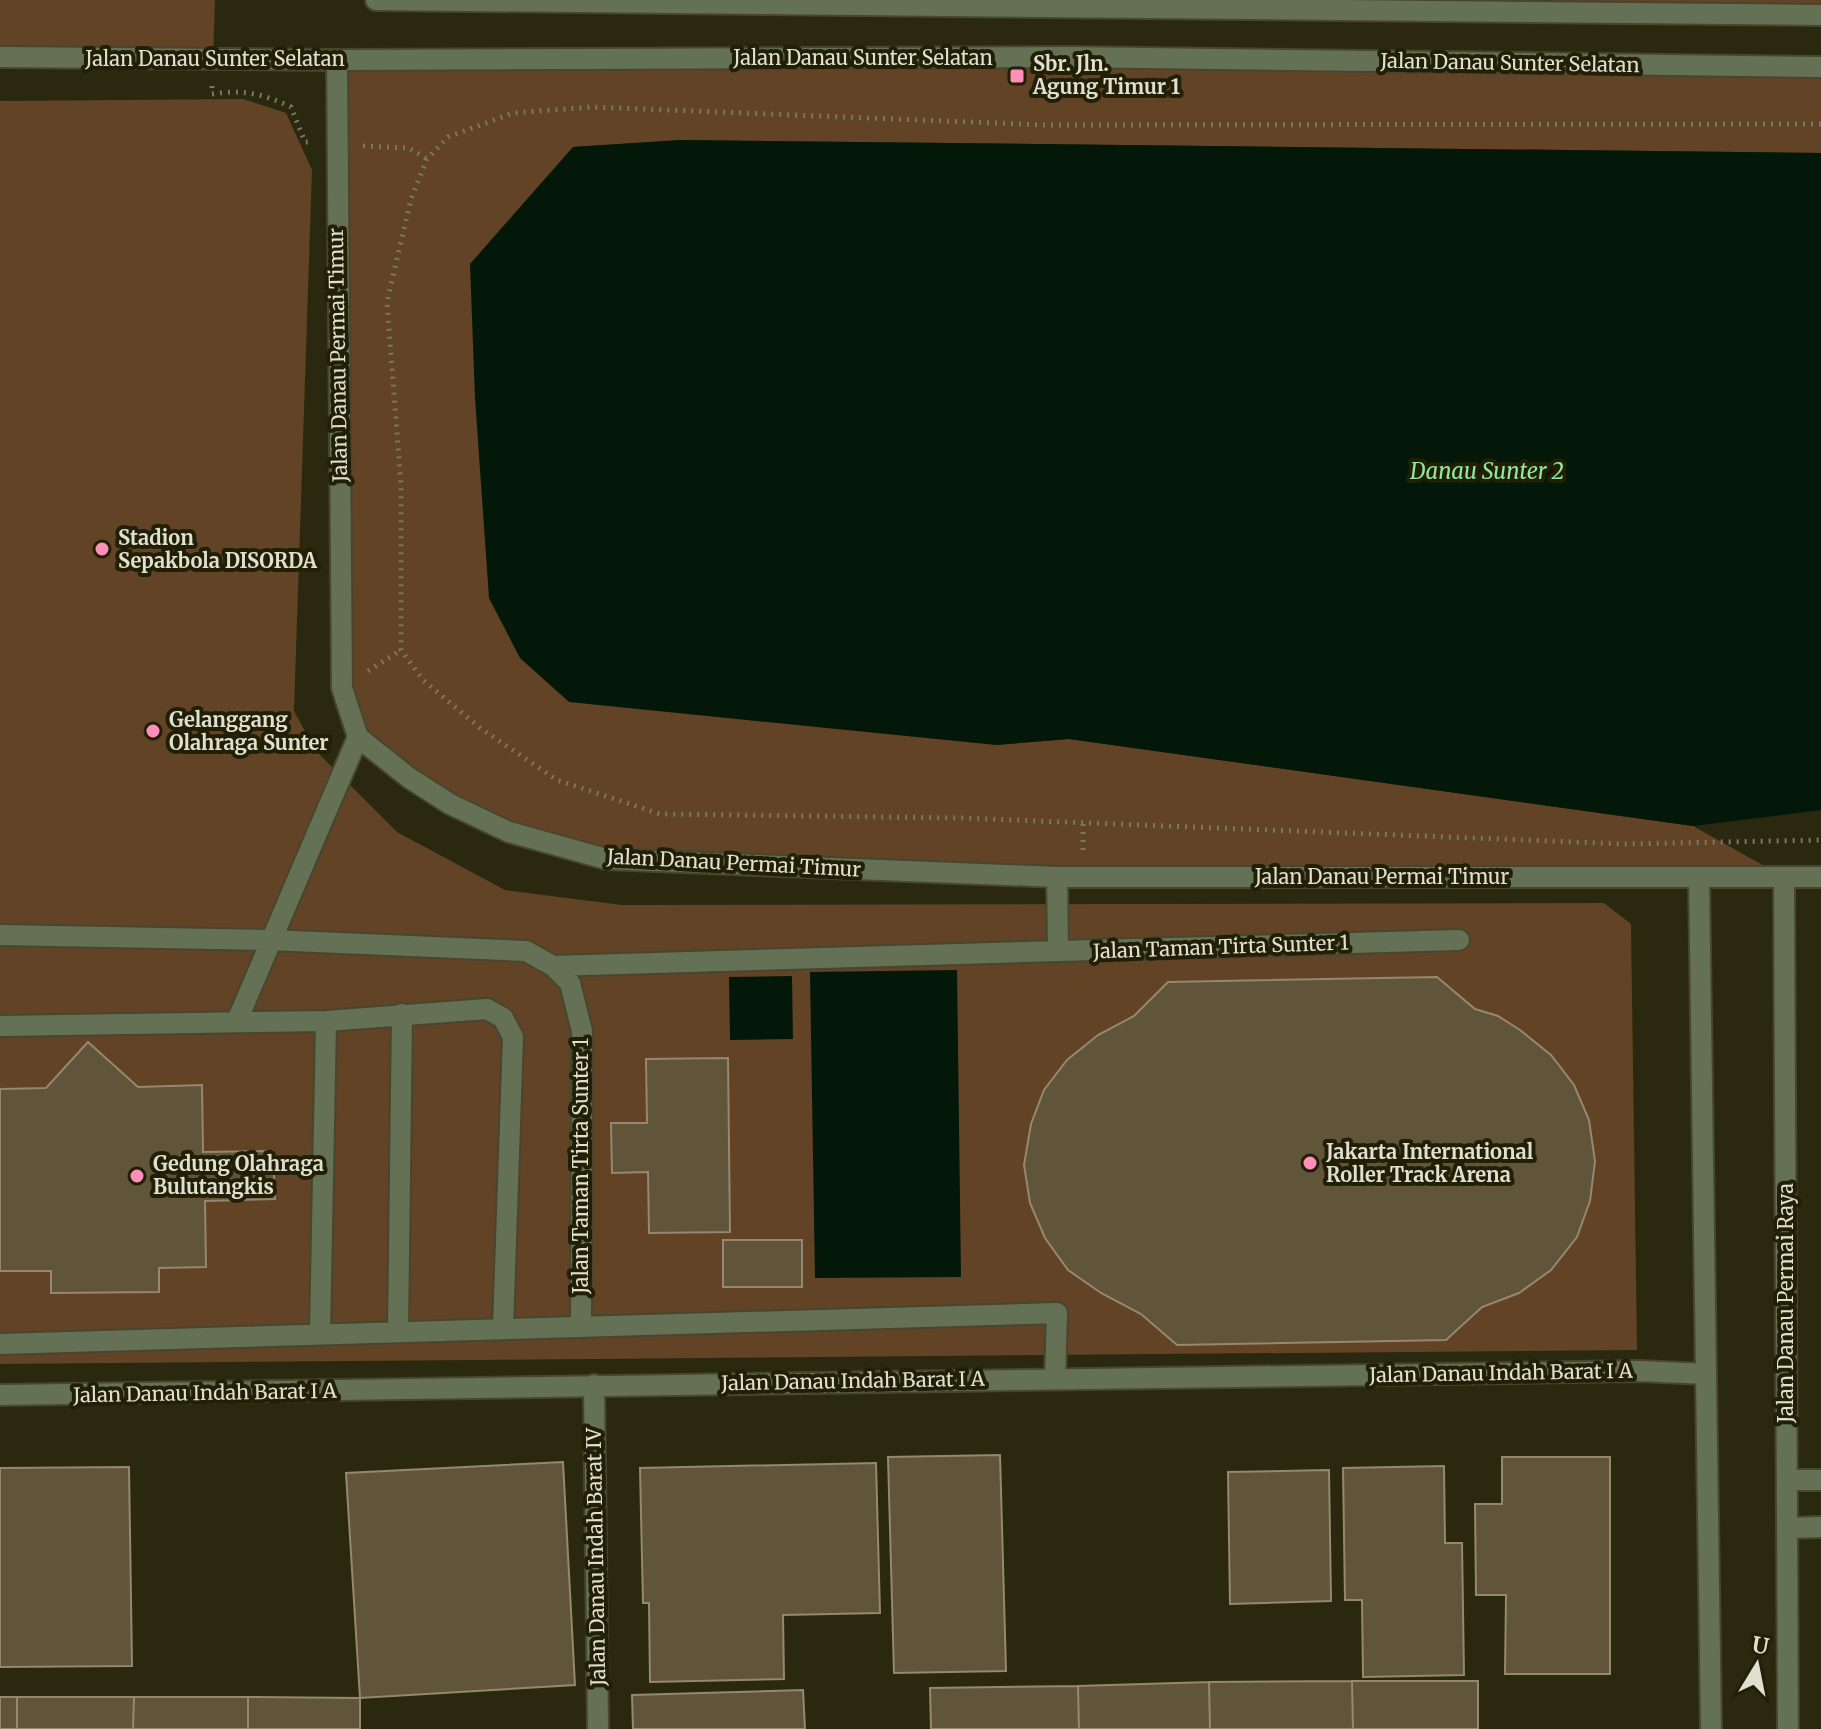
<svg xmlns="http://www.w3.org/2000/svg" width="1821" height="1729" font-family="Merriweather,serif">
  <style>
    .green { fill: #624326 }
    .water { fill: #041809 }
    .building { fill: #60543a; stroke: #95886d; stroke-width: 2 }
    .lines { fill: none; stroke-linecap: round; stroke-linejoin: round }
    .minor-casing { stroke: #47462e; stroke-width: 24 }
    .path { stroke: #787762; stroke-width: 5; stroke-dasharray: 2 6; stroke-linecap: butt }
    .minor { stroke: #647155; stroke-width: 20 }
    .poi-dot { fill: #ff8eb9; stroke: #211f05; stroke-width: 3 }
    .labels { text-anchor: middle; stroke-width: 8; stroke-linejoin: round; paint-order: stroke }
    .street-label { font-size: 20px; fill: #e0dfd0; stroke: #211f05 }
    .poi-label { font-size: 20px; font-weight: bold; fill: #e0dfd0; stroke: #211f05; text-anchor: start }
    .water-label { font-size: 22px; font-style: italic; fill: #8fe9a2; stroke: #211f05 }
  </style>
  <rect width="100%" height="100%" fill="#2a290f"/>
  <path class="green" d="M0,0H215L213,59L0,57Z
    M1553,0H1821V15L1552,13Z
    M337,60L1821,68V153L681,140L573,147L995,745L1069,739L1693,826L1784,877L1353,876L606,859L509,832L358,737L342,688Z
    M243,99L286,113L312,170L294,711L316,751L397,832L505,890L622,905L1604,903L1631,924L1637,1350L0,1364V101Z"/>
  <path class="water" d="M681,140L1821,153V810L1693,826L1069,739L996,745L569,702L520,658L489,598L475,398L470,264L573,147Z
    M957,970L961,1277L815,1278L810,972Z
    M792,976L793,1039L730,1040L729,977Z"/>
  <path class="building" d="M1437,977L1475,1009L1498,1016L1520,1030L1551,1055L1574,1085L1589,1120L1595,1161L1590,1201L1577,1237L1551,1270L1519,1293L1482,1307L1446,1340L1177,1345L1141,1314L1101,1293L1068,1270L1045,1238L1030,1203L1024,1165L1031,1124L1044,1090L1067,1060L1098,1035L1134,1016L1168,982Z
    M88,1042L138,1087L202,1085L203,1152L273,1151L275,1199L205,1201L206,1267L159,1268V1292L51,1293V1271H0V1089L46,1088Z
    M728,1058L730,1232L649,1233L648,1172L612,1173L611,1123H647L646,1059Z
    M723,1240H802V1287H723Z
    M1000,1455L1006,1671L894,1673L888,1457Z
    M1502,1457H1610V1674H1505L1506,1595H1476L1475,1504H1502Z
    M563,1462L575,1685L360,1698L346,1473Z
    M876,1463L880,1613L783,1615L784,1679L650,1682L649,1603H643L640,1468Z
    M1444,1466L1445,1543H1462L1464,1675L1363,1677L1362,1600H1345L1343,1468Z
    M129,1467L132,1666L0,1667V1468Z
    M1329,1470L1331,1601L1230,1604L1228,1472Z
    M1352,1681H1478V1729H1353Z
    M1352,1681L1353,1729H1210L1209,1682Z
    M1209,1682L1210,1729H1079L1078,1686Z
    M1078,1686L1079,1729H931L930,1688Z
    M803,1690L805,1729H633L632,1695Z
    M0,1697H17V1729H0Z
    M17,1697H134L133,1729H17Z
    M134,1697H248V1729H133Z
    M248,1697L360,1698V1729H248Z"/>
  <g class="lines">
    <g class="minor-casing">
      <path id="minor" d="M376,0L1821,15
        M0,57L337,60L1071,57L1821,67
        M337,60L342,688L358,737L408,777L450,804L509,832L606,859L1057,877H1821
        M1057,877L1058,951L1459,940
        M1699,877L1711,1729
        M1784,877L1788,1729
        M0,935L269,940L526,951L553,966L570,983L582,1031L581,1326
        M553,966L1058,951
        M237,1021L358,737
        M0,1026L326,1021L487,1009L503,1018L513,1037L503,1328
        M398,1332L402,1014
        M320,1334L326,1021
        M0,1344L1057,1313L1055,1379
        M594,1385L598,1729
        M0,1395L1639,1371L1706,1374
        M1787,1480H1821
        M1787,1528L1821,1527"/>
    </g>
    <path class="path" d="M212,86V94C242,89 264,94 291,107L305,142H309
      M1821,124L1046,125L592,107L513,113L448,137L427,159L411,199L387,302L401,485V650L423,680L480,728L557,780L660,814L963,818L1626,844L1821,840
      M363,146L409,148L427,159
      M368,671L401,650
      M1083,850V823"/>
    <use href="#minor" class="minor"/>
  </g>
  <g class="poi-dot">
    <rect x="1009" y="68" width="16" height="16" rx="4"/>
    <circle cx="102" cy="549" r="8"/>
    <circle cx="153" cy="731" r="8"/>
    <circle cx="1310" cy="1163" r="8"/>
    <circle cx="137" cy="1176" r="8"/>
  </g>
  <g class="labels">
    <g class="street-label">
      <text x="863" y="65">Jalan Danau Sunter Selatan</text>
      <text x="215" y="66">Jalan Danau Sunter Selatan</text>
      <text transform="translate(1510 63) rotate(1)" y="7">Jalan Danau Sunter Selatan</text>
      <text transform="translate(338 355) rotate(-91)" y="7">Jalan Danau Permai Timur</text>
      <text transform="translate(734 863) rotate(3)" y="7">Jalan Danau Permai Timur</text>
      <text x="1382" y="884">Jalan Danau Permai Timur</text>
      <text transform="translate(1221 947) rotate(-2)" y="7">Jalan Taman Tirta Sunter 1</text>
      <text transform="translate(581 1166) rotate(-90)" y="7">Jalan Taman Tirta Sunter 1</text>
      <text transform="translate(1786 1303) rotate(-90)" y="7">Jalan Danau Permai Raya</text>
      <text transform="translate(1501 1373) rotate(-1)" y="7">Jalan Danau Indah Barat I A</text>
      <text transform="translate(853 1381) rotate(-1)" y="7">Jalan Danau Indah Barat I A</text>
      <text transform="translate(205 1393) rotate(-1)" y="7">Jalan Danau Indah Barat I A</text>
      <text transform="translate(596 1557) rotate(-91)" y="7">Jalan Danau Indah Barat IV</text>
    </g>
    <g class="poi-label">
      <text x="1033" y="71">Sbr. Jln.<tspan x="1033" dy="23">Agung Timur 1</tspan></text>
      <text x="118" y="545">Stadion<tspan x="118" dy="23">Sepakbola DISORDA</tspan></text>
      <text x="169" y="727">Gelanggang<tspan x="169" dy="23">Olahraga Sunter</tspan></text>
      <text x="1326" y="1159">Jakarta International<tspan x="1326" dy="23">Roller Track Arena</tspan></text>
      <text x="153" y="1171">Gedung Olahraga<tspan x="153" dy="23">Bulutangkis</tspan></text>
    </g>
    <g class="water-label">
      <text x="1487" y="479">Danau Sunter 2</text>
    </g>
  </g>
  <g transform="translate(1757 1665) rotate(10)" stroke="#211f05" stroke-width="6" paint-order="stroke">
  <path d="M0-6L14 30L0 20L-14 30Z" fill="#e0dfd0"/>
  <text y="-12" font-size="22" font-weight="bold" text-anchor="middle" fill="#e0dfd0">U</text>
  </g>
</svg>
